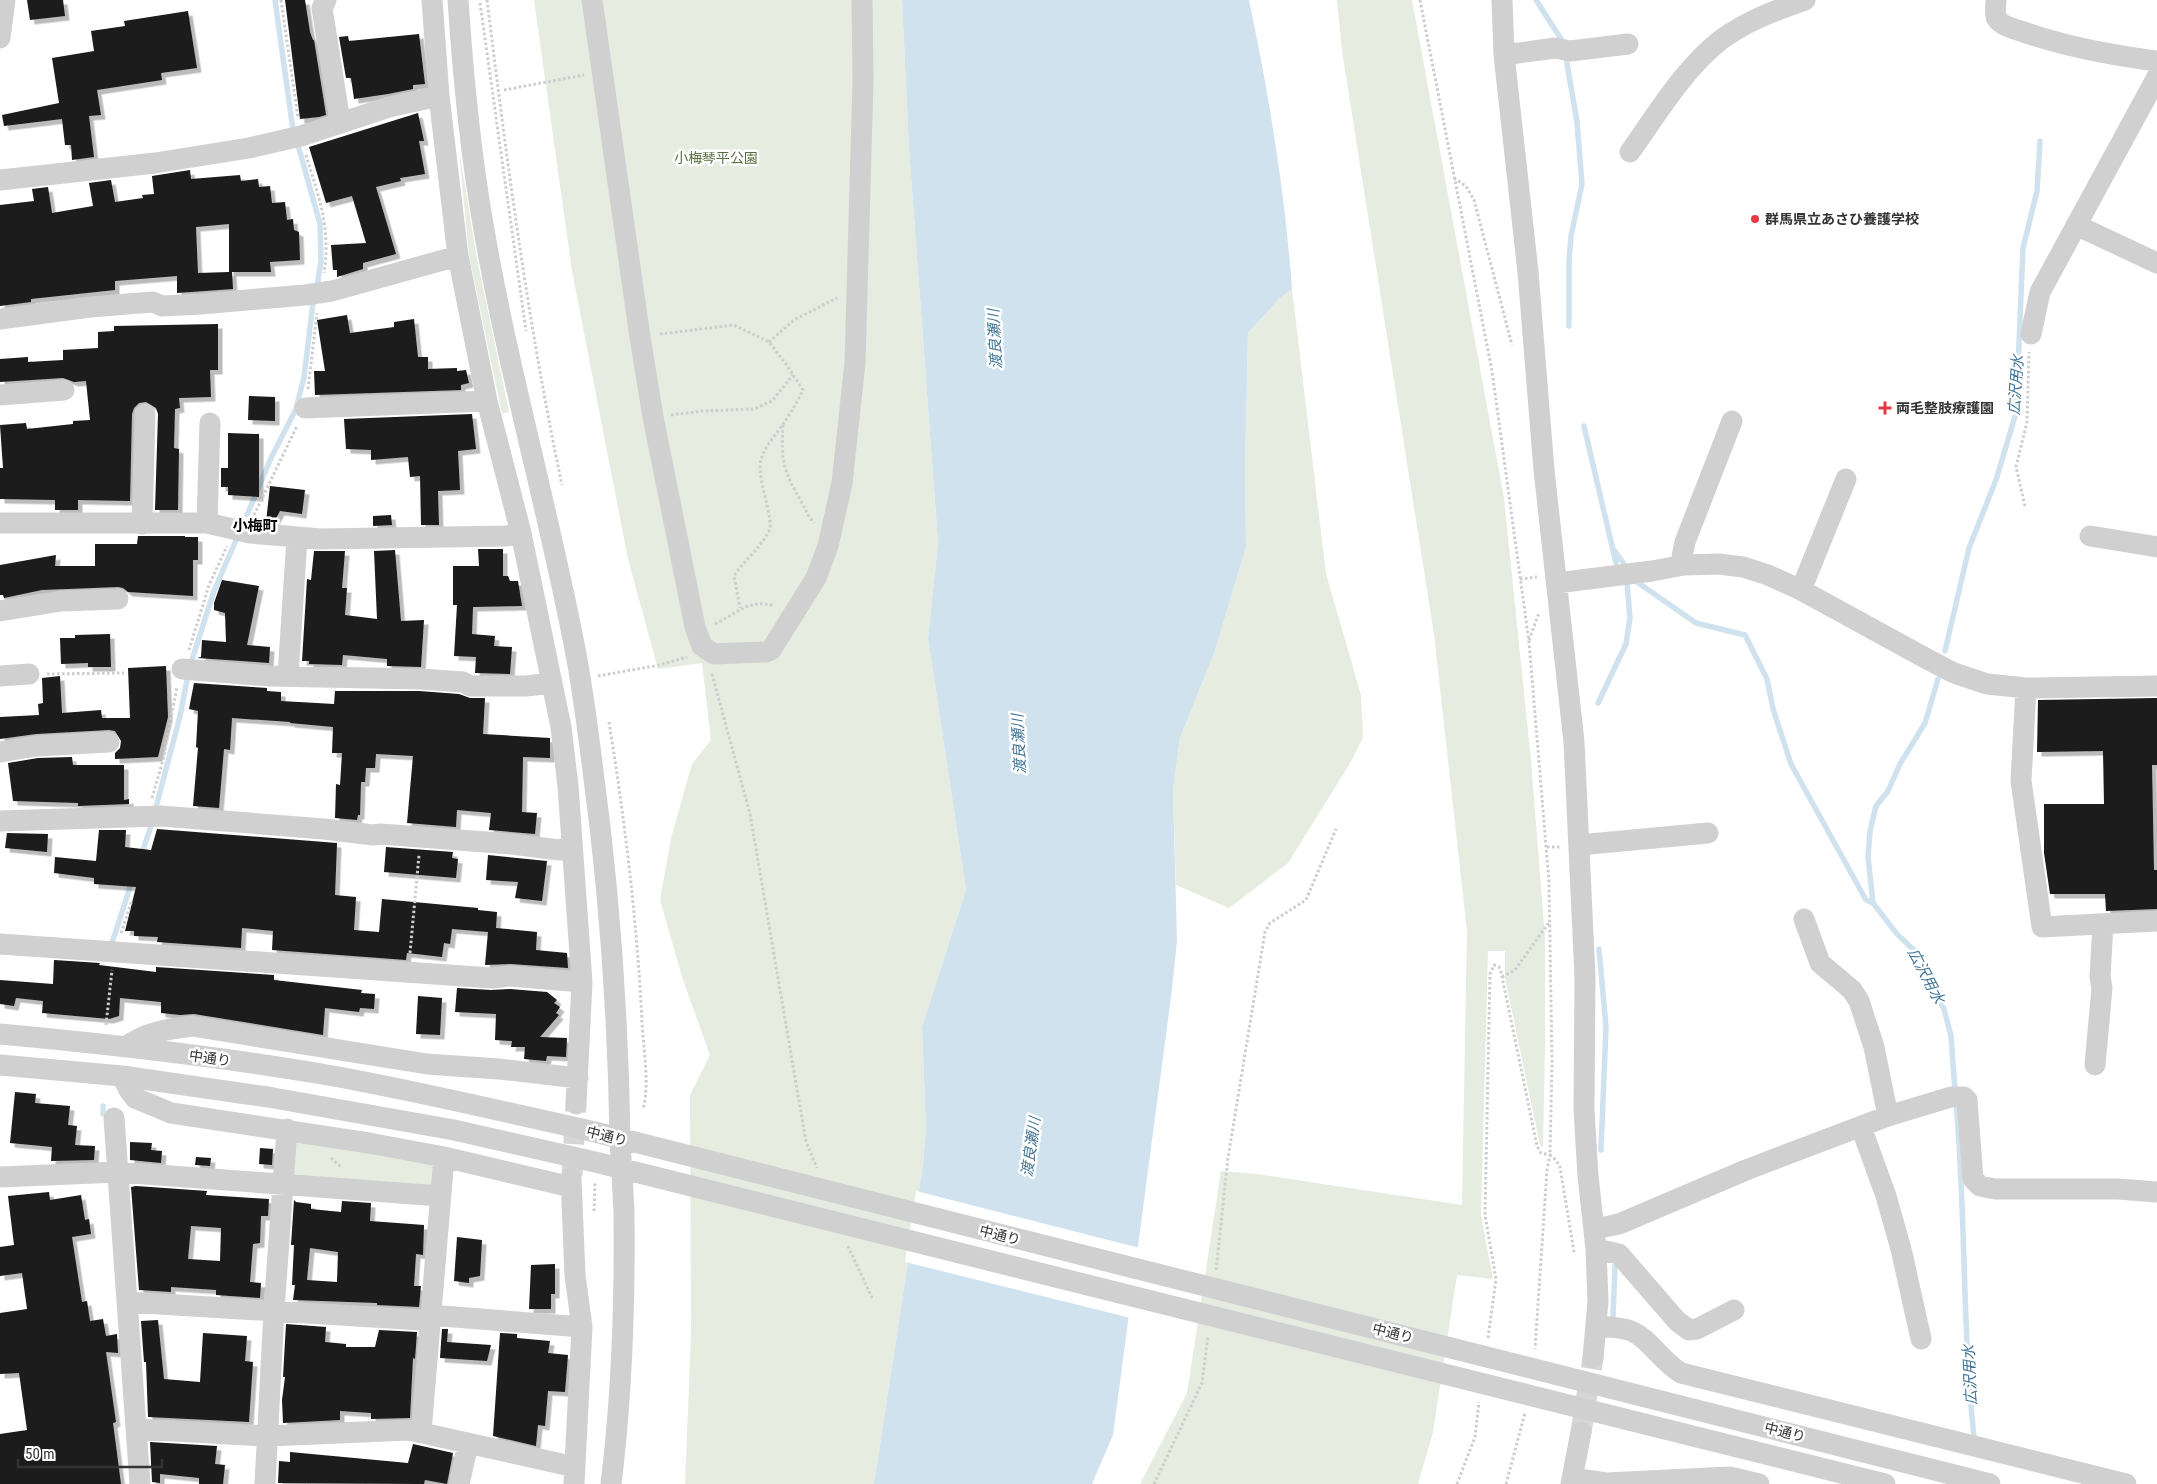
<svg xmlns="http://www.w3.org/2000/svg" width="2157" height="1484" font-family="'Roboto Condensed','Noto Sans JP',sans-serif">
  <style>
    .green { fill: #e6ecdf }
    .water { fill: #cfe2ee }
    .pier { fill: #fff }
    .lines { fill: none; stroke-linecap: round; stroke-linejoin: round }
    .stream { stroke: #cfe2ee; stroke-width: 5.5 }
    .building { fill: #1a1a1a; fill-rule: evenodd; filter: url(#shadow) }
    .minor-tunnel { stroke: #d6d6d6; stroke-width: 21; stroke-dasharray: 21 11; stroke-linecap: butt }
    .path { stroke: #cdcdcd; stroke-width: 3; stroke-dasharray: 2.5 2.5; stroke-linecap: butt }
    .minor { stroke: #d0d0d0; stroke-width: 21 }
    .poi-dot { fill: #e63946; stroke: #fff; stroke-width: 2 }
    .labels { text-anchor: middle; stroke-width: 5; stroke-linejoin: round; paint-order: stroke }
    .park-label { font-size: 14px; fill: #56703f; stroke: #fff }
    .poi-label { font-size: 14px; font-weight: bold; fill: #333; stroke: #fff; text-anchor: start }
    .street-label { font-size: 14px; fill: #333; stroke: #fff }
    .water-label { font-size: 15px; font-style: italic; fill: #3f7597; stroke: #fff }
    .neighbourhood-label { font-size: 15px; font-weight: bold; fill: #000; stroke: #fff }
  </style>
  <defs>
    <filter id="shadow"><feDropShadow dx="4.5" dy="4.5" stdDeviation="0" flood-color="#0004"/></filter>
  </defs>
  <rect width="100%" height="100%" fill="#fff"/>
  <path class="green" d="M534,0H902L909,149L938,543L928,638L966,890L922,1027L926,1129L923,1164L874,1484H685L691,1334L690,1095L710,1055L683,980L660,900L671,838L692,764L711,740L702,663L658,669L628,559L572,271Z
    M1337,0H1412L1504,498L1531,761L1542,899L1545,938V1048L1543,1147L1540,1145L1505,978V951H1488L1481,1215L1493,1279L1457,1275L1433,1432L1418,1484H1140L1187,1393L1221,1171L1257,1174L1462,1205L1467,931L1434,634L1342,51Z
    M459,150L477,259L509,412L502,414L469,256Z
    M1292,289L1326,574L1361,695L1363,738L1349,765L1288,863L1229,908L1176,885L1173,790L1180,738L1215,651L1246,547L1245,468L1248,333L1279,299Z
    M297,1138L431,1163L434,1167L433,1184L428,1188L297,1178L292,1172Z"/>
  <path class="water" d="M902,0H1249C1269,95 1285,192 1292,289L1279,299L1248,333L1245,468L1246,547L1215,651L1180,738L1173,790L1177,941L1171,997L1113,1435L1092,1484H874L923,1164L926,1129L922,1027L966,890L928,638L938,543L909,149Z"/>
  <path class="pier" d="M916,1191L1140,1248L1131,1318L905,1262Z"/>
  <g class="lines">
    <path class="stream" d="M275,0L293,130
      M1536,0L1563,42
      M1566,58L1577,122L1582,184L1571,236L1569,261V326
      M298,145L320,224L321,261L317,286
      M1584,426L1616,563
      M247,515L271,458L296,409L304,377L313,303
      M1614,550L1624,564
      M1637,582L1696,623L1745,635L1767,679L1773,709L1791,764L1866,900L1873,903
      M1945,651L1969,548L1996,480L2016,413L2023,248L2037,191L2040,141
      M190,666L214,591L237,538
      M1938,679L1925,723L1900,764L1888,791L1876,806L1870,831L1868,857L1873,903L1897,934L1916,952L1925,965L1935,995L1944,1009L1951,1036L1955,1091
      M1598,703L1626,644L1630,618L1627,583
      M155,811L180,716L188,675
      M141,856L152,823
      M111,946L132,881
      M1599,949L1606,1027L1601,1150
      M1956,1103C1966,1214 1962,1326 1974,1437
      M103,1106V1114
      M1613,1317L1615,1266"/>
  </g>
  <path class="building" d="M27,0H63L65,16L30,20Z
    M285,0H305L310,32L313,40H314L324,102L326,115L319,117L300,119Z
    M188,11L197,68L161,73L162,80L97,90L101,115L89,116L94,157L72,160L71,145H65L62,119L4,126L2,115L59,103L52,58L94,51L91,31L125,26L124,21Z
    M419,34L425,84L413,85V89L388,94L354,99L351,78H346L339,37L348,36L349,41Z
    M418,113L424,141H419L425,174L400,178L401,181L376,187L396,254L363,263V269L337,277V270H333L331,245L366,243L352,196L326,203L309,147Z
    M190,170L191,179L240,175L241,181L258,179L259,187L270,186L272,203L285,202L287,220L293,219L294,230L299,232L300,260L270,262L271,272H232L233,289L177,293V276L115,281V290L31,299V302L0,306V205L34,201L32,189L48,187L52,213L93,206L89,183L111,180L115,202L143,198L142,195L154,194L152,176ZM229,224V272L198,273L196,227Z
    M347,315L350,333L394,327V322L414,319L418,357H428V369L457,368V371L466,370L469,383L461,385V390L315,395L314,371H325L317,320Z
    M218,324V370H210L211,397L179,398L180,408L175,409L174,448L179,449L178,510H155L158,414L156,408L146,402L139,403L134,408L132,414L130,501L78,500V510H55V500L0,499V468H3L0,425L26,423L27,429L73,424V421L90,420L86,381L74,382L63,378L0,382V359L28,357V362L63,360V350L98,348V332L114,331V326Z
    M249,396L275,397V421L248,420Z
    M472,414L476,449L458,451L460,490L438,491L439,525H421L420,476L410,477L408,457L371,460V450L346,449L344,419Z
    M228,433L259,434V497L228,495V487H221V468H228Z
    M270,486L305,490L302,514L280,511L274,522H266Z
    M391,515L392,525L373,526V516Z
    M138,536H185V537H198V560H193V596L128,592L123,588L118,587L42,590L4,598L3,595H0V565L56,555L55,566H95V544H137Z
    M478,549H503V576H508L510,581H518L522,606L473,607L472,634L495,636L494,646L512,647L510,674L475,673L476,657L454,656L457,605H453V566H479Z
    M395,550L401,621L424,620L421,667L387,666V659L343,655L342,665L309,664V661H302L307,579L311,580L314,551H345L342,588H347L345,615L377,619L374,551Z
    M222,580L259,586L247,645L270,647L269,663L197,658L201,657L202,640L226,642L225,613L214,610V603Z
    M110,634L111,667H88V663L61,664L60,638H75V635Z
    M166,666L168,717L158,757L115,759V753L120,748L121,741L115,731L109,730L36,734L0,739V717L39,715L38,704L43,703L42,678L60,676L62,713L101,710L102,718H130L128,668Z
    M194,683L267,688V691L281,692V701L334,704L335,691H419L459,694L470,698H485L483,734L550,738V758L523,757L522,812L537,813L535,834L489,830L491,813L457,810L456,827L407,823L413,756L376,754L375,768H366L365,782H361L360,815H358L357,820L335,818L336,784L340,785L342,753H332L333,727L290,723V722L232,718L230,750L224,749L219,808L193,806L198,748L196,747L198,711L189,709Z
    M2157,698V765H2152L2154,870H2157V909L2106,911L2105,894H2050L2044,853V804H2104L2103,751L2037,752L2038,700Z
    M72,757L73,765H124V800L129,799V804L78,806V803L13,801L8,763L38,758Z
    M157,829L337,843L335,895L356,897L354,930L379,932L382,899L478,908V910L497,912L496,928L537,932L536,950L567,953L568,968L511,964L485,965L488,932L452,929L450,944L444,943L442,957L407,953L406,960L272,950L273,931L242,928L241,948L157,942L158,937L134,936V931H125L136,887L94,884V878L54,873L55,857L96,861L99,830H126L125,847L151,850Z
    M7,833L48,834L47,852L5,848Z
    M386,847L453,852L452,858L458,859L456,878L384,872Z
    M488,855L547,861L542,901L515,898L518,882L486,880Z
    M54,960L100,963L99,965L156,972V967L274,975V980L362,990L361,993L375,994L374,1009L360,1008L359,1012L325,1008L323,1035L194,1014L180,1015L161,1013V1002L120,998L119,1016L109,1019L42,1013L43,1001L16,998L14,1006L0,1004V980L53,984Z
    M457,988L491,990L510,989L547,992L557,1000L554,1003L560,1007L556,1013L559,1015L540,1037L567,1038L566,1057L547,1056L546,1061L524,1059L525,1047H511L512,1041L495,1040L496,1014L455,1012Z
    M418,996L442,998L440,1035L416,1034Z
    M15,1092L36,1094L35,1103L70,1106L68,1125L77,1126L75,1145L95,1146L94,1160L51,1161L52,1147L10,1143Z
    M130,1142L152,1143L151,1150L162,1151L161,1163L130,1160Z
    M260,1148L273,1149L272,1165L259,1164Z
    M196,1157L211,1158L210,1166L195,1165Z
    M136,1186L207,1191L206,1195L269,1199L268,1216H261L260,1243L253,1244L250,1282L261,1283L260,1298L216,1295V1290L171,1287V1292L139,1290L131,1187ZM191,1226L221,1228L220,1261L188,1259Z
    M49,1192L50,1200L81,1195L85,1220L89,1219L91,1234L72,1237L82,1302L87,1301L90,1321L103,1319L106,1336L117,1334L118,1353L106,1352L116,1422L113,1423L121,1484H0V1434L27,1430L19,1373L0,1374V1313L27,1309L22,1273L0,1276V1247L14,1245L8,1196Z
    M294,1200L296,1202L311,1204V1209L341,1212L342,1201L371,1203L370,1221L424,1225L423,1255L416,1254L414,1286H421L419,1307L377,1305V1303L293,1300L295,1285H292L294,1245H291ZM310,1248L338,1252L337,1282L307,1280Z
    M457,1237L482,1240L480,1276L469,1278V1283L454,1281Z
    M555,1264V1294H551V1309H529L531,1265Z
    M158,1320L164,1379L200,1382L203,1333L247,1336L245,1361L253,1362L249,1422L148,1417L146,1362H144L141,1321Z
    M286,1324L326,1327L325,1342L346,1344V1347H375L379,1330L417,1332L415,1359L413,1358L410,1418L371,1419V1413L340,1411V1420L283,1423L282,1400L285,1377H283Z
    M442,1329H448L447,1342L491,1345L487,1361L440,1358Z
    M500,1333L517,1334V1338L550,1341L548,1353L568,1355L565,1392L548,1391L545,1426L538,1425L536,1446L493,1436Z
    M150,1442L217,1446L215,1464L225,1465L223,1484H199V1478L160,1474V1483L152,1482Z
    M413,1444L453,1453L447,1484L425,1480L424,1484L278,1483L279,1461L290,1462V1452L408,1463Z"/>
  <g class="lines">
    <path class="minor-tunnel" d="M572,1176L576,1104
      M1581,1432L1593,1358"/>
    <path class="path" d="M281,0L298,118
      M487,0C507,162 528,325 562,485
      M1420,0L1492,371L1529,642L1549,882L1552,1062L1550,1155L1556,1160L1560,1167L1574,1252
      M480,3L526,331
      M504,90L584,75
      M306,155C319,198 331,228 324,273
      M1454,178L1466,186L1474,200L1512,345
      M660,334L734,325L769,342L786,364L803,390C797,402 791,413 783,424C776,435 765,446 761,459C756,479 775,519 769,531C760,549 744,560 734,576L740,608
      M769,342L794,320L837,298
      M308,389L317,313
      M671,415L703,411L754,409L772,401L793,375
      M783,425C781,462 783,470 802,503C806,510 808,516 814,523
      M2025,506L2016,467L2027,422L2029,352
      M254,515L297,426
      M1520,579L1537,577
      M715,624C736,614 749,598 775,606
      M1529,640L1539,613
      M189,650L209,585L227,546
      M47,674L124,673
      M712,674L750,814L806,1142L817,1168
      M598,676L660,665L687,657
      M609,722C625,821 637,921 642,1022C643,1047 650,1084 643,1109
      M152,798L163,760L177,687
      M1547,847H1560
      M121,933L132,900
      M410,953L419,855
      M1502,977L1515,970L1550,921
      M106,1025L112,970
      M331,1158L341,1167
      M594,1211L595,1182
      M848,1246L873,1300
      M1216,1270L1228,1158L1265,932L1270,923L1306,900L1336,829
      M1488,1338L1496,1279L1485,1215L1490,974L1494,965L1499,967L1501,972L1537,1146L1541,1153L1550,1155L1547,1170L1535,1349
      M1154,1484L1202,1383L1208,1336
      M1457,1484L1475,1437L1479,1402
      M1506,1484L1525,1413"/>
    <path class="minor" d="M326,0L322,8L340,122
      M432,0L439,96L458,256L487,401L521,533L561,727L568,786L582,982L576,1104
      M458,0C463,75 470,150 483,224C507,366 547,504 574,644C582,683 587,723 592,763C609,887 618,1013 620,1138C621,1163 623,1188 624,1213C625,1303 622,1395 611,1484
      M592,0L640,337L653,417L695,627L702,646L714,654L766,652L771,650L816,578L828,546L842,483L855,363L863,81L862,0
      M1502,0L1504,55L1528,272L1544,470L1574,742L1585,977L1584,1110L1588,1176L1596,1249L1598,1301L1593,1358
      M1996,0C1996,6 1994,14 1997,19C2002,26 2014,29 2021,31C2066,47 2110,55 2157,61
      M0,38L5,0
      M1504,55L1555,48L1570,51L1628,44
      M1630,152C1657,114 1685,67 1722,39C1747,21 1776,10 1805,0
      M0,180L155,163L249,148L301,136L389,107L439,96
      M2076,225L2157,263
      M0,319L90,307L153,302L162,306L201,304L305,295L332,291L458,256
      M2031,334L2040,292L2157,77
      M0,395L64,390
      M305,408L487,401
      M0,523H207L250,533L321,539L506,536L521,533
      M207,523L210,423
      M142,524L145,414
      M2090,536L2157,547
      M1684,565L1682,557L1685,542L1732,421
      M1557,583L1652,571L1684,565L1719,564L1743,567L1768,575L1801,590L1929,660L1954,673L1987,684L2026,688L2157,686
      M1801,590L1846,479
      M0,611L61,601L118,599
      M182,669L270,676L420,679L463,682L470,686H526L552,683
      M0,676L29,674
      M288,676L297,538
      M2026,688L2021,781L2042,927L2157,921
      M0,752L37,746L109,742
      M0,821L161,816L324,829L373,835L381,834L512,844L559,850L572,848
      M1579,845L1708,833
      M1804,919L1820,963L1852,990L1859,1001L1874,1047L1888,1116
      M0,944L492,978L510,976L582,982
      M0,1034C108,1044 216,1056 322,1074C414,1090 504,1112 595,1132L1990,1484
      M127,1046C146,1032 168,1029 192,1026L427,1064L499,1069L578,1078
      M0,1065L122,1076L268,1097L454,1130L595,1162L1885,1484
      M2095,1065L2102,988L2100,977L2103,924
      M122,1076L129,1090L135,1098L171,1113L369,1143L444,1157L571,1187
      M114,1118L140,1484
      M1861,1127L1886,1196L1901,1249L1921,1339
      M0,1177L118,1172L440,1196
      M571,1178L575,1275L582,1327L574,1484
      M1595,1229L1619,1224L1746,1170L1888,1116L1951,1097H1964L1967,1100L1973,1179L1980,1186L1995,1189H2118L2157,1192
      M1596,1249L1619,1254L1677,1321L1689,1330L1697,1329L1734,1310
      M128,1302L421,1320L442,1316L582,1327
      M1596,1326C1607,1327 1620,1327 1631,1331C1648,1337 1663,1363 1681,1373L2126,1484
      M136,1429L268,1436L409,1430L575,1467
      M421,1432L444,1157
      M1572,1478L1606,1483L1730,1477L1759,1484
      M265,1484L274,1310L287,1129
      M459,1484L468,1444
      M1571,1484L1581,1432"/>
  </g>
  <g class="poi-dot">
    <circle cx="1755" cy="219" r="5"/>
    <path d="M1882.5 400.5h5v5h5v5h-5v5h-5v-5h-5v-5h5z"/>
  </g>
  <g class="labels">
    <g class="park-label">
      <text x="716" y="163">小梅琴平公園</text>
    </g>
    <g class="poi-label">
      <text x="1765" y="224">群馬県立あさひ養護学校</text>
      <text x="1896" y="413">両毛整肢療護園</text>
    </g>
    <g class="street-label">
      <text transform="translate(210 1058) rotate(8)" y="5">中通り</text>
      <text transform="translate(607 1136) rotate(14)" y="5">中通り</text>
      <text transform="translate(1000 1235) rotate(14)" y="5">中通り</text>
      <text transform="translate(1393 1333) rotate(14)" y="5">中通り</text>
      <text transform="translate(1785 1432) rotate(14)" y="5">中通り</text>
    </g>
    <g class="water-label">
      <text transform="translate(995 339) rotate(-93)" y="5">渡良瀬川</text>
      <text transform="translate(2016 385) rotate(-86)" y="5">広沢用水</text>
      <text transform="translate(1019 744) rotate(-93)" y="5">渡良瀬川</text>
      <text transform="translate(1926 976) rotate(62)" y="5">広沢用水</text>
      <text transform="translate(1031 1147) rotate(-82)" y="5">渡良瀬川</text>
      <text transform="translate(1970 1375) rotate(-93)" y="5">広沢用水</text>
    </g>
    <g class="neighbourhood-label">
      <text x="255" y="531">小梅町</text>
    </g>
  </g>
  <path d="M18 1459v8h144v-8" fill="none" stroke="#333333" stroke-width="2.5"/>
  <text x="25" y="1459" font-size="15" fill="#333333" stroke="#ffffff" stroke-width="4" paint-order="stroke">50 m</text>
</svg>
